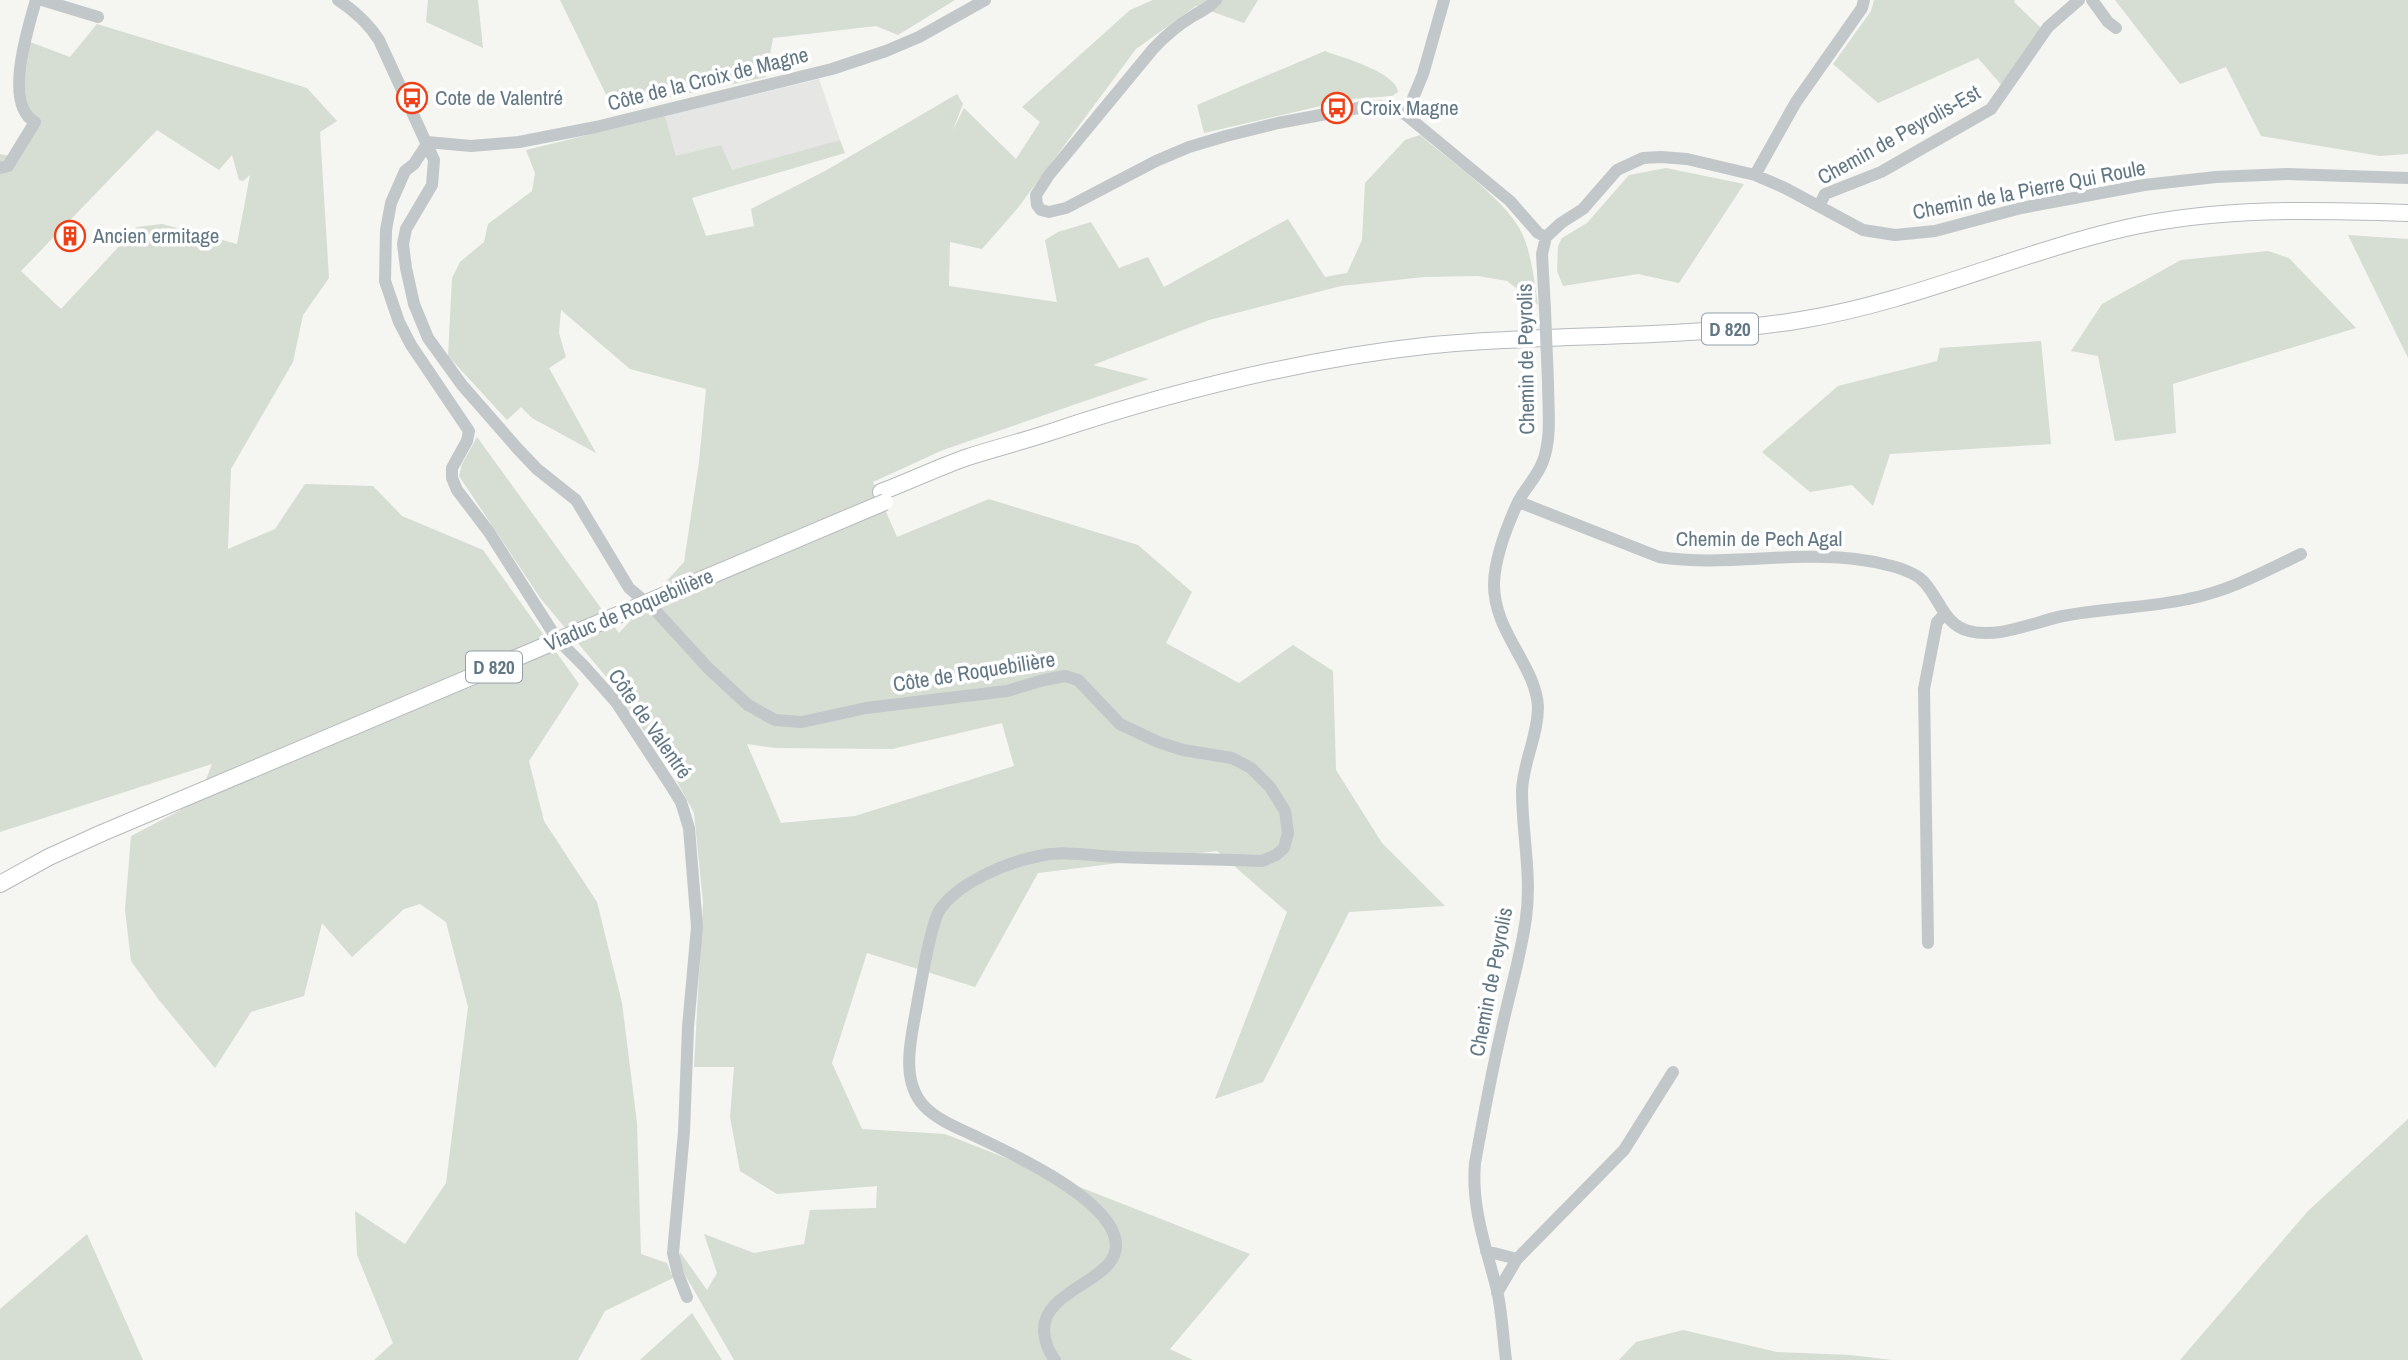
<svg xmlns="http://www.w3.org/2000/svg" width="2408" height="1360" font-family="'Archivo Narrow',sans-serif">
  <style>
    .built { fill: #e6e7e5 }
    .green { fill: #d6ddd2; fill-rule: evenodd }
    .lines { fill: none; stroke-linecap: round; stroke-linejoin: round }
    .major-casing { stroke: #b5babd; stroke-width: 18 }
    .minor { stroke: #c2c7c9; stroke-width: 12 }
    .major { stroke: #fff; stroke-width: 16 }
    .major-bridge-casing { stroke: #b5babd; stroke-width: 18; stroke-linecap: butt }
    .minor-bridge { stroke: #c2c7c9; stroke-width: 12 }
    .major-bridge { stroke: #fff; stroke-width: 16 }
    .labels { text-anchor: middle; stroke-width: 7; stroke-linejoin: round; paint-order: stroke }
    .shield { fill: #fff; stroke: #91a0a9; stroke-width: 2 }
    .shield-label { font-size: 19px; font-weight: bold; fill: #627784 }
    .street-label { font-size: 21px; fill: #627784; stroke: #fff }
    .poi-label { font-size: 21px; fill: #627784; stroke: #fff; text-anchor: start }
  </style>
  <rect width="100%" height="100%" fill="#f5f5f1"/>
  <path class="built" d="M819,79L840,140L732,171L676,156L665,116Z"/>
  <path class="green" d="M428,0H478L483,48L426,22Z
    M560,0H955L898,35L876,26L773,38L766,77L613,109Z
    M1153,0H1258L1244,23L1196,6L1136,49L1017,209L982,249L950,242L949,286L1057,302L1045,240L1058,232L1091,222L1119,268L1148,257L1164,287L1288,219L1325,277L1347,273L1362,240L1365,183L1405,140L1420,135C1448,159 1496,193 1516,223C1531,244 1534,280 1538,305L1507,281L1478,276L1424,277L1341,286L1209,320L1093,365L1149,379L943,450L873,482L897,537L989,499L1138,545L1192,592L1166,643L1239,683L1293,645L1333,671L1336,770L1382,843L1445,906L1349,912L1263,1082L1215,1099L1287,912L1217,851L1038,873L975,987L867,953L832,1063L862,1129L945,1134L1250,1254L1170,1349L1193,1360H734L680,1266V1252L707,1290L717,1273L704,1234L754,1253L804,1244L810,1210L876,1208L877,1186L777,1194L740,1171L730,1117L734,1067H694L703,902L694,813L673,774L613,685L541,599L459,476L462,464L477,437L619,633L684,562L699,462L706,389L630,369L561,310L559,333L566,357L549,368L596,453L532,418L521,407L507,420L448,356L452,278L460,262L484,242L488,224L532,191L535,173L526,150L665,116L676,156L721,145L732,170L840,140L845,153L692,198L706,236L754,226L751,209L825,171L957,94L963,104L952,132L964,108L1016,159L1040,122L1022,107L1130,10ZM1002,723L1014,766L855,816L781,823L747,744L775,748L892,749Z
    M1874,0H2015L2014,2L2041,28L2004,88L1978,58L1878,103L1833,64L1871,11Z
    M2115,0H2408V154L2380,156L2261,136L2226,67L2180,84Z
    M97,24L307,88L337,121L320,132L329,278L303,315L293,362L231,469L228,549L275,529L305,484L373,486L402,516L483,550L579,684L529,761L544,821L597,902L622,1003L637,1123L641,1254L667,1263L673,1278L605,1311L578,1360H374L393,1343L357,1255L355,1211L405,1244L446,1183L468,1007L446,922L420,904L404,909L352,957L322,923L304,996L251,1012L215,1068L159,1000L131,961L125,910L131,836L198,801L212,764L0,832V154L19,158L39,126C18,98 26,75 30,42L70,57ZM157,130L219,170L232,155L239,180L243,181L250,175L237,244L162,224L137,227L61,309L21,271Z
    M1325,51C1343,58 1396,72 1398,92L1392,96L1351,99L1204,133L1197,105Z
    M1666,168L1744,184L1679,283L1638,274L1563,286L1557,271L1558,246L1562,238L1587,223L1629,175Z
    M2348,235L2408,239V358Z
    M2268,251L2289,258L2356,328L2173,384L2176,433L2115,441L2098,356L2071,351L2102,304L2181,260Z
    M2041,341L2051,444L1890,454L1873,506L1852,485L1810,492L1762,452L1838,386L1937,361L1940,348Z
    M2408,1119V1360H2180L2308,1211Z
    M87,1234L143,1360H0V1309Z
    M692,1313L722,1360H640L642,1358Z
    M1683,1330L1777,1352L1850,1355L1893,1360H1619L1636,1342Z"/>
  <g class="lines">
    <g class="major-casing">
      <path id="major" d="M881,492C910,481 939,467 968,457C996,448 1024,441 1051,432C1177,390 1301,359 1433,345C1556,333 1680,340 1801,320C1913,302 2017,253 2126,228C2219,207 2314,210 2408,213
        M0,884L49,857L102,833"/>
    </g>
    <path class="minor" d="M42,0L98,17
      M338,0C355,11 368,23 379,40L434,160L432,185L406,229L403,244L406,268L414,304L428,338L462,385L517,448L537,469L576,500L629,588L655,610L708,668L748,705L775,720L802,722L866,708L1007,691L1044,680L1065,676L1078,680L1120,724L1158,742L1183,750L1232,758L1251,768L1270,787L1285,811L1288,833L1284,848L1276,855L1262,861C1214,859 1166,859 1118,857C1092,856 1065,850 1039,856C1007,862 957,883 939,911C930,927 922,979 918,999C913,1032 898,1078 924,1106C938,1121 961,1129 979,1138C1017,1156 1088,1190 1110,1226C1141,1280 1042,1283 1044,1331C1045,1342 1048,1351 1055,1360
      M1216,0C1210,8 1201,11 1193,16C1178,25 1165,36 1153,49L1049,175L1036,195L1037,205L1041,210L1049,212L1066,208L1156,161L1189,147L1226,136L1278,123L1369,106L1392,107L1406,115L1510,201L1538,233L1546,237
      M2092,0L2108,22L2116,28
      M1406,115L1423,74L1444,0
      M427,142L471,146L519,142L596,127L832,69L886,51L919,37L985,0
      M427,144L414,164L405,171L391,203L386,230L385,281L399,322L411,345L469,431L467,441L452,468V478L457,490L489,532L557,639L584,666L616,702L673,789L681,802L689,828L697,927L688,1027L684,1132L673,1253L678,1274L687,1297
      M0,168L8,166L35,122C3,105 28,28 36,0
      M1755,175L1796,102L1862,8L1864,0
      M1819,206L1825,194L1881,172L1991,109L2048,27L2079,0
      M1545,310L1542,254L1546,237L1561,223L1583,209L1617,170L1643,158L1661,157L1687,159L1755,175L1785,188L1863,230L1895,235L1935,231L2021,208L2144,185L2216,177L2287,174L2408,178
      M1519,502L1659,557C1724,567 1790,551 1855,559C1873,561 1912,568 1924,582C1940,599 1944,625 1969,631C1999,639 2034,622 2063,616C2104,608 2147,608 2188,599C2229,591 2264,572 2301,554
      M1928,943L1924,689L1937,622L1945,614
      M1486,1251L1517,1259
      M1497,1293L1517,1259L1624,1150L1673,1072
      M1506,1360C1503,1337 1502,1313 1497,1290C1486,1247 1471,1207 1475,1163C1483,1119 1491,1075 1501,1032C1509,994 1521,956 1526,918C1532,876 1522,833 1522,791C1523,762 1538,736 1538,707C1536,665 1493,632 1494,583C1495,557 1507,526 1518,502C1525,488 1538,476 1543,461C1552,437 1548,408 1548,382"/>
    <use href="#major" class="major"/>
    <g class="major-bridge-casing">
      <path id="major-bridge" d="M102,833L885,502"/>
    </g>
    <path class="minor-bridge" d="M1545,310L1548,382"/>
    <use href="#major-bridge" class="major-bridge"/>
  </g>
  <defs>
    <g id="bus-ring" transform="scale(1.575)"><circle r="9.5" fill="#fff" stroke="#ef4018" stroke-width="1.5"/><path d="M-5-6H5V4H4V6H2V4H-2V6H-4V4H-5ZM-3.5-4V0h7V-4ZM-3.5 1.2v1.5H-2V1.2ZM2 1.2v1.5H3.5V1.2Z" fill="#ef4018"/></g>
    <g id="building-ring" transform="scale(1.575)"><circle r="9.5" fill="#fff" stroke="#ef4018" stroke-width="1.5"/><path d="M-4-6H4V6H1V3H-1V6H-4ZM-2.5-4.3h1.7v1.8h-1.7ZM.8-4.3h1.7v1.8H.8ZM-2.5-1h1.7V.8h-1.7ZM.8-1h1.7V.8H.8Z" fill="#ef4018"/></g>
  </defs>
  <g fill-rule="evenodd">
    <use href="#bus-ring" x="412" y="98"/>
    <use href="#bus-ring" x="1337" y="108"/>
    <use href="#building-ring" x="70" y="236"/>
  </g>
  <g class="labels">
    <g class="shield">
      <rect x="1702" y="313.5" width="56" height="31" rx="5"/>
      <rect x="466" y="651.5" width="56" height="31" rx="5"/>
    </g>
    <g class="shield-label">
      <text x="1730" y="336">D 820</text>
      <text x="494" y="674">D 820</text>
    </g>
    <g class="street-label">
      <text transform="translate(708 79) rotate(-14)" y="7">Côte de la Croix de Magne</text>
      <text transform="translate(1899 135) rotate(-29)" y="7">Chemin de Peyrolis-Est</text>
      <text transform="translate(2029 190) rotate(-11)" y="7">Chemin de la Pierre Qui Roule</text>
      <text transform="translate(1526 359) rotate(-91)" y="7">Chemin de Peyrolis</text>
      <text x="1759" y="546">Chemin de Pech Agal</text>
      <text transform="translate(629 610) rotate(-23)" y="7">Viaduc de Roquebilière</text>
      <text transform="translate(974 672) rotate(-9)" y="7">Côte de Roquebilière</text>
      <text transform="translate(650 724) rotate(55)" y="7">Côte de Valentré</text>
      <text transform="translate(1491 982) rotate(-79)" y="7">Chemin de Peyrolis</text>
    </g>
    <g class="poi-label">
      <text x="435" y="105">Cote de Valentré</text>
      <text x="1360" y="115">Croix Magne</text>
      <text x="93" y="243">Ancien ermitage</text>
    </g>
  </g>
</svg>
